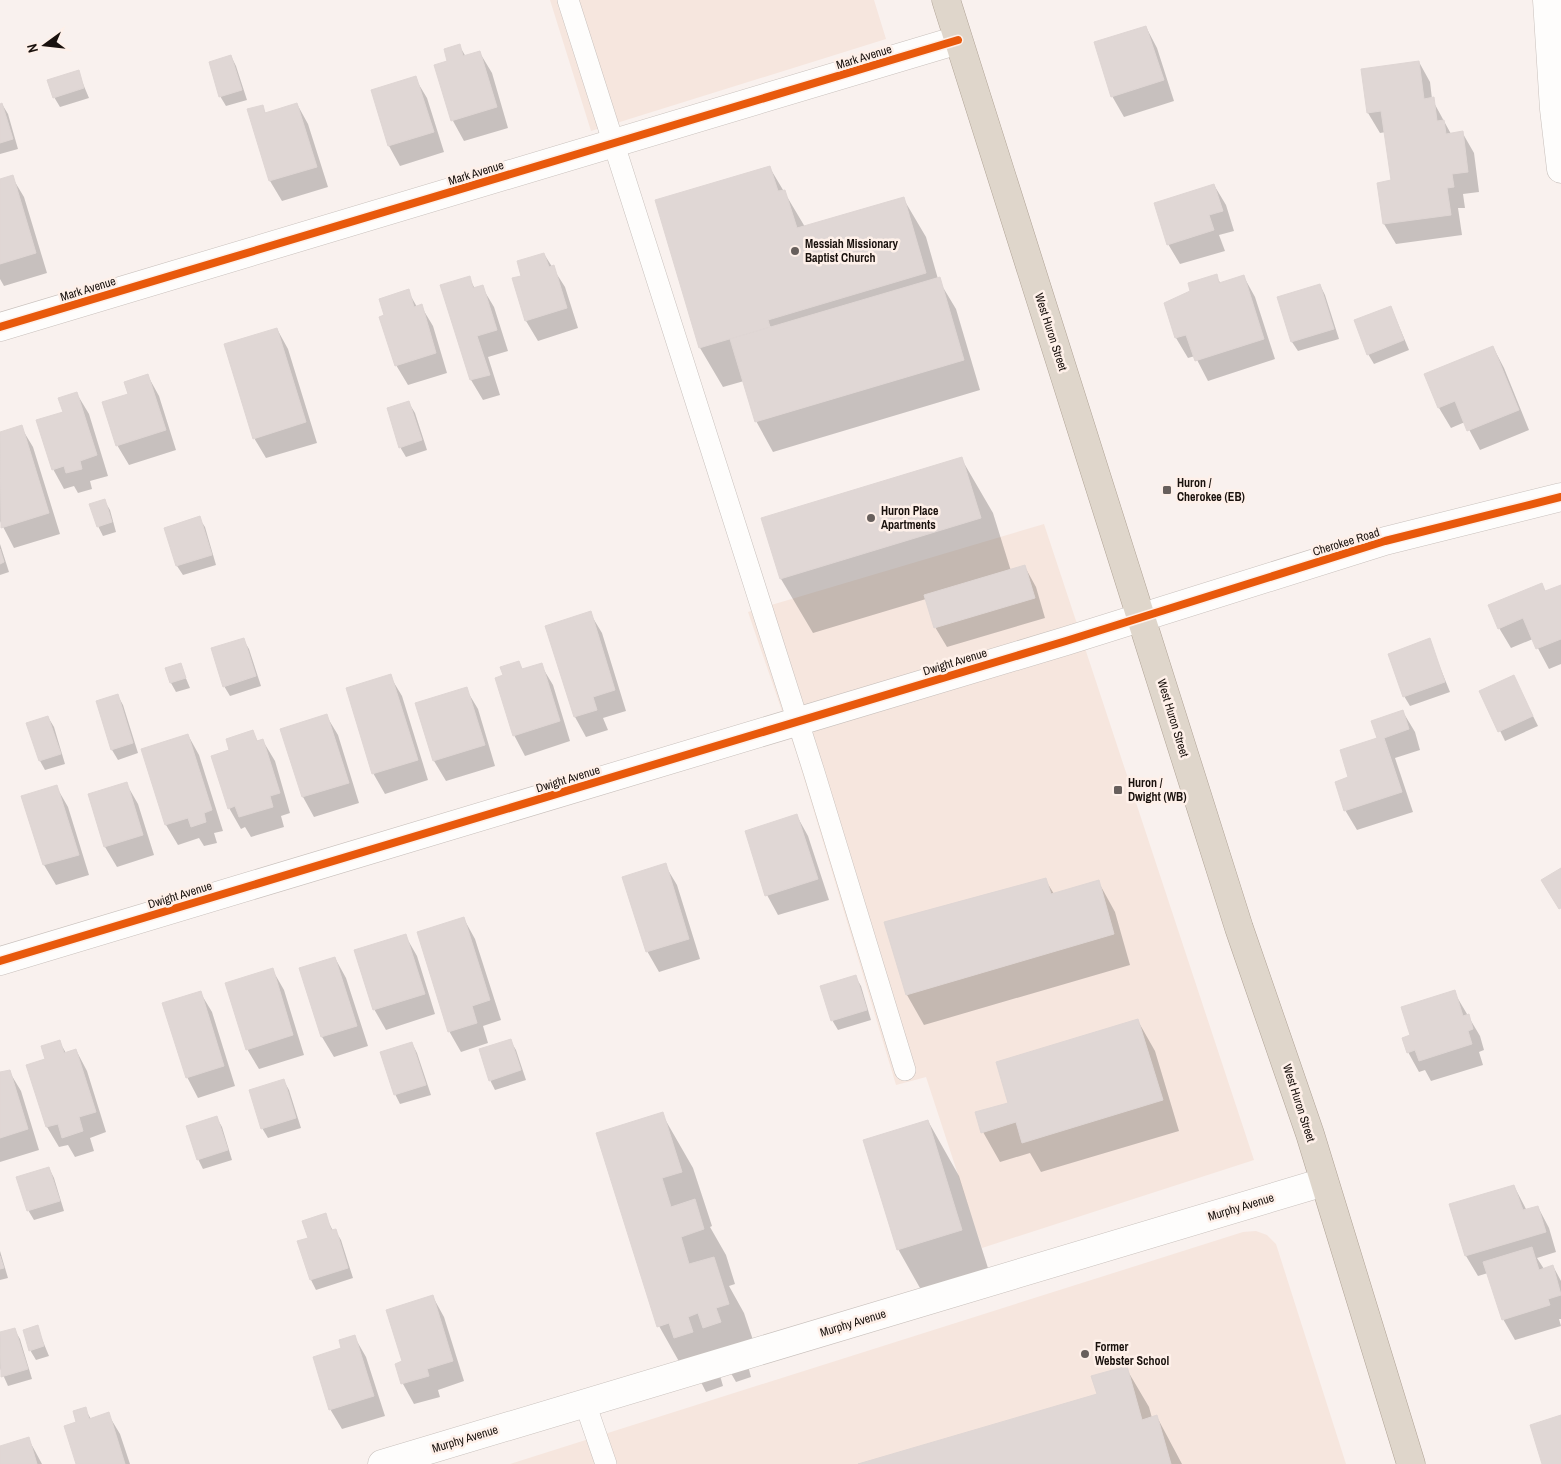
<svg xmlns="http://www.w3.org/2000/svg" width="1561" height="1464" font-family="'Archivo Narrow',sans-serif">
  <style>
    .built { fill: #f6e6de }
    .shadow { fill: #0003; fill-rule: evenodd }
    .building { fill: #e0d7d5; stroke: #dfd6d4 }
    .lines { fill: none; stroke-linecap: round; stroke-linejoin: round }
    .lane-casing { stroke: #c8c0bc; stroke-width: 22 }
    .street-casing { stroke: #c8c0bc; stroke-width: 29 }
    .highway-casing { stroke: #afa295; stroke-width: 29 }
    .lane { stroke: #fefdfc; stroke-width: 21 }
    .street { stroke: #fefdfc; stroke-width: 28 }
    .highway { stroke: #dfd6cb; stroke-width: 28 }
    .cycleway-casing { stroke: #fef0e9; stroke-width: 11 }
    .cycleway { stroke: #e8590c; stroke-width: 8 }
    .poi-dot { fill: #675f5c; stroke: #fef0e9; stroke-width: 2 }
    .labels { text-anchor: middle; stroke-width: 5; stroke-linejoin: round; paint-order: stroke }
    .street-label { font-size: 12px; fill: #19110d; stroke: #fef0e9 }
    .poi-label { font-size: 12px; font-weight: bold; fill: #19110d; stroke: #fef0e9; text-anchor: start }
  </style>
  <rect width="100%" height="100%" fill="#f9f1ee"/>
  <path class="built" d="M550,0H874L886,39L591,131Z
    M1044,524L1254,1160L982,1248L926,1077L896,1085L797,755L748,612Z
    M1256,1231L1267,1235L1276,1244L1346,1464H510L1243,1232Z"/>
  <path class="shadow" d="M1146,27L1157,48L1174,101L1124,117L1112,96Z
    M459,45L466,57L480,53L492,73L508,128L464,141L453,121L436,66L448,62Z
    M231,56L236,66L247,100L226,106L220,96Z
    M1419,62L1430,82L1432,99L1451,134L1462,132L1474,153L1479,192L1463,194L1465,208H1458L1462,235L1396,244L1384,224L1378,184L1393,181L1386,132L1380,133L1368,113L1362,70Z
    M78,72L89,98L60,107L54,97Z
    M415,78L427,98L444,152L400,166L389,146Z
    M2,104L8,114L18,149L0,154V105Z
    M297,104L308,124L328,187L282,201L270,181L249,110L262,106L266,114Z
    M770,168L805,227L903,198L926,237L938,279L956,309L980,390L773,452L756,421L744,381L723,387L700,348ZM767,321L772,329H769L765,322Z
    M12,177L24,197L47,273L4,286L0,279V180Z
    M1214,185L1226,205L1234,231L1219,235L1225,251L1180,264L1168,244Z
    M544,254L565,287L578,328L538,341L526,321L514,279L523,276Z
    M1216,276L1221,284L1244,277L1255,297L1275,359L1208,381L1195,356L1188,358L1176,338L1165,304L1192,292Z
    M469,277L475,289L482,287L494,307L508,351L488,357L500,395L483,400L471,380L442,286Z
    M1320,285L1325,295L1339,339L1298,351L1292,342Z
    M408,291L417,307L421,306L433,326L447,373L408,385L396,365L386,316Z
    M1391,307L1409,350L1374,364L1368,354Z
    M277,329L288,349L317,443L266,458L254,438Z
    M1493,347L1504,368L1529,430L1480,450L1465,422L1451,428L1439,408L1426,374Z
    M148,376L159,396L176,450L129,465L117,445L129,395Z
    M77,394L89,414L108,476L90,481L92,489L78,493L74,486L64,489L53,469L64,413Z
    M409,403L415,413L427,450L406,457L400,447Z
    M21,427L33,447L60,534L14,548L0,521V433Z
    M961,458L993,513L1011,571L1025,567L1036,587L1045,618L947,647L935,627L926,599L813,633L781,579L763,519Z
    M104,500L110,510L116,532L103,536L98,526Z
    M199,518L205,527L216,565L183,575L177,566Z
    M0,544L9,572L0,575Z
    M1541,584L1546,592L1561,586V664L1549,669L1533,639L1511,648L1499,628Z
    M590,613L602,633L626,711L603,718L608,730L586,737L575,717Z
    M243,639L249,649L261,686L230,696L224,686Z
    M1429,640L1450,692L1410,706L1404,696Z
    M518,662L523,670L541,665L553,685L570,741L525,756L514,735L504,676Z
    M180,664L190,688L176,692L171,683Z
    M390,676L402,696L428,780L385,794L373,773Z
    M1513,676L1538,726L1505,741L1481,692Z
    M466,689L478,709L495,766L446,781L434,761L416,704Z
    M118,696L123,705L138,753L118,760L112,750L98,702Z
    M1403,712L1415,732L1420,750L1395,758L1413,812L1357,830L1345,810L1379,738Z
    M326,715L338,735L359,803L314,817L303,797Z
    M48,717L54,727L65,764L45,770L40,761Z
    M253,732L258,742L263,741L275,761L290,813L281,816L284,827L251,837L245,827L241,829L229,808L231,750Z
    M188,735L199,755L223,831L214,833L217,843L204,846L199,838L178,845L166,825L143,749Z
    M126,783L138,804L154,855L117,867L105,847L89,795Z
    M56,786L68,807L89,875L56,885L44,865L23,797Z
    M797,816L808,836L829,900L778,915L767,895Z
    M665,865L677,885L700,959L659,972L647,951Z
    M1045,879L1054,894L1098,881L1115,912L1130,965L924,1025L907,995L886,922Z
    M464,919L475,939L501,1020L483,1026L488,1043L461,1052L449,1031Z
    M405,935L417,956L435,1014L386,1030L374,1009Z
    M335,958L346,978L368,1046L334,1057L322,1037L301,968Z
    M272,969L284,990L304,1055L259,1069L247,1049Z
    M855,976L861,986L871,1020L838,1030L832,1020Z
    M200,992L212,1012L235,1086L198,1098L187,1077Z
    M1454,992L1480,1036L1484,1050L1479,1052L1483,1065L1431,1081L1425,1070L1419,1072L1408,1052L1412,1036Z
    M1138,1021L1155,1051L1179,1131L1041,1172L1030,1153L1000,1162L983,1132L1010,1103Z
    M510,1040L516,1050L526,1080L495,1090L490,1080Z
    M59,1041L66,1053L76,1050L87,1071L106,1132L90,1138L94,1151L75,1157L68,1145L59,1147L47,1127L28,1065L46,1060Z
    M412,1043L417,1053L431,1095L400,1104L395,1094Z
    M9,1071L21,1091L39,1150L0,1162V1074Z
    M284,1081L289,1090L301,1128L268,1138L262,1128Z
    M662,1114L693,1168L712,1226L710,1227L726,1255L735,1284L729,1286L744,1313L759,1358L747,1362L751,1377L736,1382L728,1368L719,1372L723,1386L706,1392L699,1378L690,1381L659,1326Z
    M217,1118L222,1127L232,1160L203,1169L198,1159Z
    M928,1121L959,1176L993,1284L929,1304L898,1249Z
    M49,1168L54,1178L64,1211L34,1220L28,1210Z
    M1514,1186L1527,1211L1538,1207L1549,1228L1556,1252L1537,1258L1544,1269L1553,1266L1561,1281V1319H1559L1561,1326L1515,1340L1503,1319L1488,1273L1478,1276L1466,1256L1451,1205Z
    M325,1215L333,1231L335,1230L341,1240L353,1278L316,1290L311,1280L310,1239Z
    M0,1251L8,1278L0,1280Z
    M433,1297L444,1317L464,1381L438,1390L440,1397L414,1404L403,1384L397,1364L404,1362Z
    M37,1327L49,1356L36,1360L30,1350Z
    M14,1329L20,1339L32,1379L8,1386L0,1368V1334Z
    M354,1336L366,1357L385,1416L342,1429L330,1409L343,1349Z
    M1126,1368L1149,1407L1152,1418L1157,1417L1182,1464H862L1098,1395Z
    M85,1409L91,1419L108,1414L120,1434L130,1464H77L78,1423Z
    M28,1438L42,1464H0V1447Z"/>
  <path class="building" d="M1146,26L1164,80L1111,97L1094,42Z
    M460,44L463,56L480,51L497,107L451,121L434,65L447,61L444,49Z
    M231,55L242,90L219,97L209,62Z
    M1419,61L1424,99L1434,97L1437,121L1444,120L1446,134L1463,131L1468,172L1452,174L1454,187L1447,188L1451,215L1383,224L1377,183L1391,180L1381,111L1367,113L1361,69Z
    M79,70L84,88L53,98L47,80Z
    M416,76L434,132L388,146L371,90Z
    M2,103L13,139L0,143V104Z
    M297,103L317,167L269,181L247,109L263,105L265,113Z
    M770,166L778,191L785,190L797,228L904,197L926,273L768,320L770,327L699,348L655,200Z
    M13,175L36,253L0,264V179Z
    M1214,184L1223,211L1209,215L1214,230L1167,245L1154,203Z
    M544,253L549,267L554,265L567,308L525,321L512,278L521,276L517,261Z
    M1217,274L1219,283L1244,275L1264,339L1195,361L1186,335L1175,338L1164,303L1190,291L1188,283Z
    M470,276L473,288L483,285L497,330L477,336L490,375L470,380L440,285Z
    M940,277L964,360L755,422L730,339Z
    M1320,284L1334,329L1291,342L1277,297Z
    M409,289L414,307L422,304L436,353L395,366L379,317L384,315L379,299Z
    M1391,306L1404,340L1367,355L1354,320Z
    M277,328L306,422L253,439L224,344Z
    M1493,346L1519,410L1467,431L1455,401L1438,408L1424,374Z
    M148,374L166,430L116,446L102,402L128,394L124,382Z
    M77,392L97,455L80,461L82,469L66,473L64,466L52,470L36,420L63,412L58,398Z
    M409,401L422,440L399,448L387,408Z
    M22,425L49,513L1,528L0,432Z
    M962,457L981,518L780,579L761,518Z
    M105,499L112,522L97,527L89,504Z
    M200,516L212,555L176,566L164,528Z
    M0,549L4,562L0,564Z
    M1025,565L1035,598L934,628L924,595Z
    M1542,583L1545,591L1561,585V639L1536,649L1523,618L1498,629L1488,605Z
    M591,611L615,690L593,697L597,710L574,717L545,626Z
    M244,638L256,676L223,687L211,648Z
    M1430,638L1445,682L1403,697L1388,654Z
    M519,661L522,669L542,663L560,721L513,736L495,678L503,675L500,667Z
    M181,663L186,678L170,683L165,668Z
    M391,674L418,760L372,774L346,688Z
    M1514,675L1533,716L1498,732L1479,691Z
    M467,687L485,745L433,761L415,703Z
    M118,694L133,743L111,750L96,701Z
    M1403,710L1409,729L1384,738L1402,792L1344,811L1335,782L1348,777L1340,750L1377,738L1371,721Z
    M327,714L349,783L302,797L280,729Z
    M48,716L61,754L39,761L26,723Z
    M253,730L257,741L263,739L280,793L270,796L273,807L239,817L235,806L228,809L211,756L229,750L226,739Z
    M188,734L212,810L204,813L206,822L191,827L188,818L165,825L141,749Z
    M127,782L143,835L104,847L88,794Z
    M57,785L79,855L43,865L21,796Z
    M797,814L818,879L765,896L745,831Z
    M666,863L689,939L646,952L622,877Z
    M1561,868V908L1559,909L1541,880Z
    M1046,878L1051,894L1099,880L1114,934L906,995L884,922Z
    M464,917L490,1000L472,1006L477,1023L448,1032L417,932Z
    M406,934L425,994L373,1010L354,950Z
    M335,957L357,1026L321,1037L299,968Z
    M273,968L293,1035L246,1050L225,983Z
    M856,975L867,1010L831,1021L820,986Z
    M1455,990L1463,1016L1469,1014L1473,1029L1468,1031L1472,1044L1419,1061L1415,1050L1407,1053L1402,1038L1410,1035L1401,1007Z
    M201,991L224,1066L186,1078L162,1003Z
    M1138,1019L1163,1100L1022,1143L1016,1122L981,1133L975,1112L1008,1103L996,1062Z
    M511,1039L521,1070L489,1081L479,1049Z
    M60,1040L64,1053L76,1049L96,1112L79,1117L83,1131L62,1138L58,1124L46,1127L26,1065L45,1059L41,1046Z
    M412,1042L426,1085L394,1095L380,1052Z
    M10,1070L28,1129L0,1138V1072Z
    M284,1079L296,1118L261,1129L249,1090Z
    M663,1112L682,1172L662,1178L671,1207L695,1199L704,1229L681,1237L689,1264L714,1257L729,1304L716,1308L721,1322L703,1328L698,1313L688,1317L693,1332L674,1338L669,1323L657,1327L596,1133Z
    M217,1116L228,1150L197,1160L186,1126Z
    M928,1120L962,1230L897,1250L863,1140Z
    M49,1167L60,1201L27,1211L16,1177Z
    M1514,1185L1523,1210L1538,1206L1546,1232L1465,1256L1449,1204Z
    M326,1213L331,1230L336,1229L348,1268L310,1280L297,1241L308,1238L302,1221Z
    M1532,1247L1539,1270L1553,1265L1561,1295L1548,1299L1550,1305L1502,1320L1483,1262Z
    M0,1256L4,1268L0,1269Z
    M433,1295L453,1361L427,1369L429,1376L401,1384L395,1364L402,1361L386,1310Z
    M38,1325L44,1346L29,1351L23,1330Z
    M15,1328L28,1369L1,1377L0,1332Z
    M355,1335L374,1396L329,1410L313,1357L341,1348L339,1340Z
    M1127,1366L1142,1420L1157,1415L1171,1464H858L1097,1394L1091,1376Z
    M86,1407L89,1419L109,1412L125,1464H76L64,1426L76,1422L73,1411Z
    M1561,1415V1464H1542L1530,1425Z
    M29,1437L37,1464H0V1446Z"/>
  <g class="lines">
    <g class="lane-casing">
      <path id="lane" d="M568,0L814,772L905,1070
        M585,1403L606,1464"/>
    </g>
    <g class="street-casing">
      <path id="street" d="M1547,0L1554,109L1561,169
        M0,327L958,40
        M0,961L1066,641L1385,541L1561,497
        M382,1464L1324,1182"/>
    </g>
    <g class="highway-casing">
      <path id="highway" d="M946,0L1239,928L1310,1134L1411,1464"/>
    </g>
    <use href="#lane" class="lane"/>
    <use href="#street" class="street"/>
    <use href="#highway" class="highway"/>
    <g class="cycleway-casing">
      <path id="cycleway" d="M0,327L958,40
        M0,961L1066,641L1385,541L1561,497"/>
    </g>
    <use href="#cycleway" class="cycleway"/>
  </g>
  <g class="poi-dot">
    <circle cx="795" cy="251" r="5"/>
    <rect x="1162" y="485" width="10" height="10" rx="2.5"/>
    <circle cx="871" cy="518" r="5"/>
    <rect x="1113" y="785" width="10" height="10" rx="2.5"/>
    <circle cx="1085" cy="1354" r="5"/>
  </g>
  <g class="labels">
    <g class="street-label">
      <text transform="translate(864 57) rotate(-17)" y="4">Mark Avenue</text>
      <text transform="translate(476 173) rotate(-17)" y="4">Mark Avenue</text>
      <text transform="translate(88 289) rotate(-17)" y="4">Mark Avenue</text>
      <text transform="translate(1051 332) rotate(72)" y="4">West Huron Street</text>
      <text transform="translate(1346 542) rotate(-17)" y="4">Cherokee Road</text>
      <text transform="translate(955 662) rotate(-17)" y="4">Dwight Avenue</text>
      <text transform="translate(1173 718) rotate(73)" y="4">West Huron Street</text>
      <text transform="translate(568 779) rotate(-17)" y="4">Dwight Avenue</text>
      <text transform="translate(180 895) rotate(-17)" y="4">Dwight Avenue</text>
      <text transform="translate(1299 1103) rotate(72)" y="4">West Huron Street</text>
      <text transform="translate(1241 1207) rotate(-17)" y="4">Murphy Avenue</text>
      <text transform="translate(853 1323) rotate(-17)" y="4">Murphy Avenue</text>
      <text transform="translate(465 1439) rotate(-17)" y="4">Murphy Avenue</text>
    </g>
    <g class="poi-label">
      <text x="805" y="248">Messiah Missionary<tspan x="805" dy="14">Baptist Church</tspan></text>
      <text x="1177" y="487">Huron /<tspan x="1177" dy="14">Cherokee (EB)</tspan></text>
      <text x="881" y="515">Huron Place<tspan x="881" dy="14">Apartments</tspan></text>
      <text x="1128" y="787">Huron /<tspan x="1128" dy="14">Dwight (WB)</tspan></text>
      <text x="1095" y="1351">Former<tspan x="1095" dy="14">Webster School</tspan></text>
    </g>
  </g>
  <g transform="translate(45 45) rotate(255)" stroke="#fef0e9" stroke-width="4" paint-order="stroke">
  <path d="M0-4L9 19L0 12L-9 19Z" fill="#19110d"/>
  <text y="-8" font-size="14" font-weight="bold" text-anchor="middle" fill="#19110d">N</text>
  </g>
</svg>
